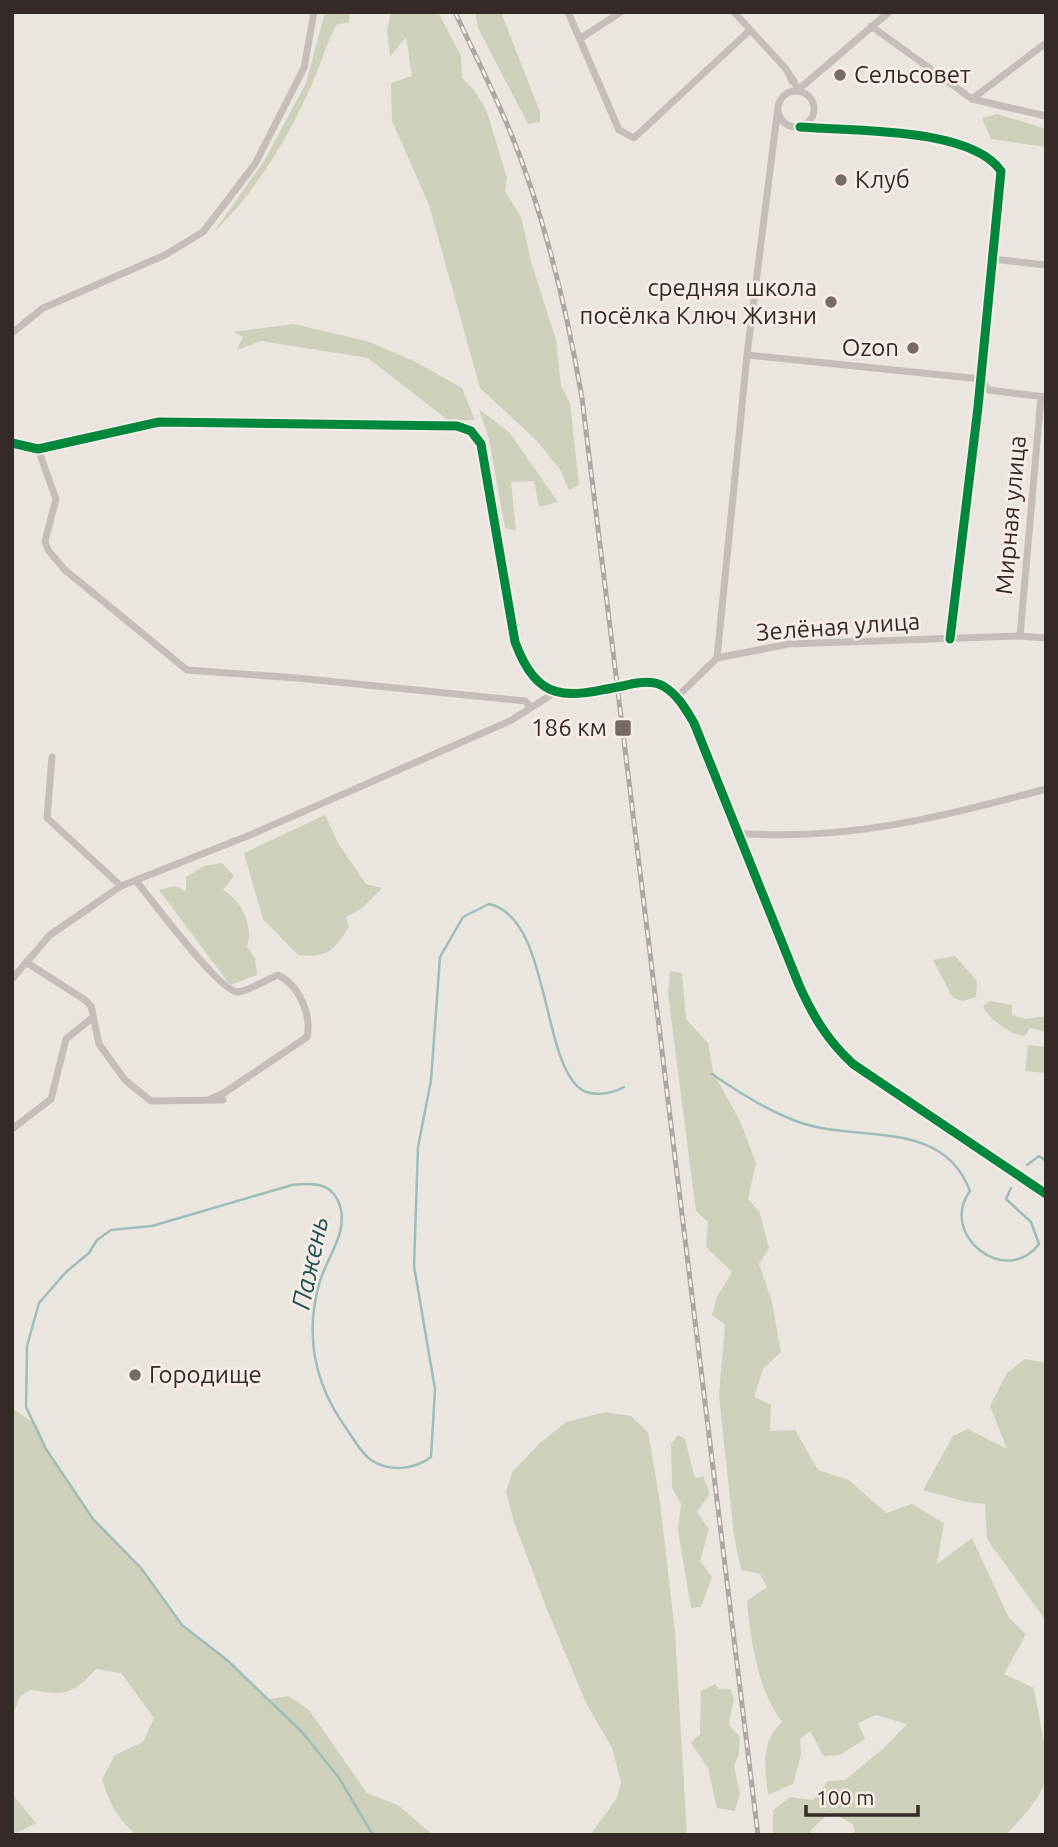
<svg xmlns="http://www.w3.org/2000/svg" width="1058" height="1847" font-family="Ubuntu,sans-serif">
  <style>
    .green { fill: #ced0bb }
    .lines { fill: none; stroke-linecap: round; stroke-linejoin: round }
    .stream { stroke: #9dbdb9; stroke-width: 2.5 }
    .minor { stroke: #c5bdb9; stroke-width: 7 }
    .tertiary { stroke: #c5bdb9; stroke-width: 9 }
    .rail-casing { stroke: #aca6a4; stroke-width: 5 }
    .rail { stroke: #f8eee7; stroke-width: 2.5; stroke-dasharray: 8; stroke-linecap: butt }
    .cycleway-casing { stroke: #f8eee7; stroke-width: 13 }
    .cycleway { stroke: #00873e; stroke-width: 9 }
    .poi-dot { fill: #756b68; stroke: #f8eee7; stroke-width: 2.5 }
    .labels { text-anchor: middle; stroke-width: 5; stroke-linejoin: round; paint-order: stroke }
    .poi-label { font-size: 24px; fill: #352a28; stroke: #f8eee7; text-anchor: start }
    .street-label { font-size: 24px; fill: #352a28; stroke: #f8eee7 }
    .water-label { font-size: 26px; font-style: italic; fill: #1f5451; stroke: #f8eee7 }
  </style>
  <rect width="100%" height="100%" fill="#ebe5e0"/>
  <path class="green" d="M331,12H350L349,23L337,24C326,44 321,64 312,84C288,138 256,192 213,233L264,161L306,83L324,16Z
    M391,12H438L461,56L462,78L474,90L487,112L507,178L505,191L521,217L532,265L556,340L561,386L570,403L579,485L569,490L560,469L536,440L480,388L429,205L392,121L391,83L412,76L406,37L390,57L387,30Z
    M475,12H501L540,112V122L528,124L478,28Z
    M997,114L1046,129V147L991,139L982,118Z
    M293,324L367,341L416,362L462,388L475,420L449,421L368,358L261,341L237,350L243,337L234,332Z
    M479,409L509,432L558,502L539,507L534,481L511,482L516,531L505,528L489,439Z
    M325,815L338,843L366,884L382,888L361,909L346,917L349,927C334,951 327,958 298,955L263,919L244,853Z
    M222,863L234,876L223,890C241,899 254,927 247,947L255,958L257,975L230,985L159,890L175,886L186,891V877L204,866Z
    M955,956L977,981L976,997L963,1001L953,998L933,960Z
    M670,971L682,973L686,1019L708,1043L713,1072L740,1121L756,1163L748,1199L759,1211L769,1248L759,1264L772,1302L781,1352L763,1369L754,1397L771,1405L770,1431L795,1430L818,1470L849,1480L886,1513L912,1504L944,1523L937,1564L972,1538L1009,1618L1026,1634L1004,1674L1034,1688C1037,1710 1051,1762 1045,1781C1039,1802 1020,1819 1006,1835H855L853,1824L830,1812L811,1830V1835H773V1810L790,1797L813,1800L828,1781L845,1780L886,1746L907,1724L876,1715L858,1723L865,1739L840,1755L824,1756L810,1731L800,1739L801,1755L793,1784L768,1795C765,1767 760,1742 782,1722C757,1689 751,1641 747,1601L767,1587L760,1574L741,1570L734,1536L719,1395L725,1324L712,1315L717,1297L732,1272L706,1247L708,1222L696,1211L668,994Z
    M990,1001L1012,1005V1015L1026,1019L1046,1016V1032L1030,1028L1025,1036C1012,1036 987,1018 983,1006Z
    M1028,1045L1046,1047V1073L1025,1071Z
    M1025,1359L1046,1363V1621L987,1539L985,1504L966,1502L923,1490L953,1436L968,1429L1007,1449L990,1406L1007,1373Z
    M12,1408L37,1425L46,1449L93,1519L140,1568L182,1625L227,1660L269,1699L289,1696L309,1710L367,1793L398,1805L433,1835H137C117,1819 109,1802 102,1779L115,1755L143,1742L154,1718L121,1673L96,1669C71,1696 66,1695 30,1690L20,1697L12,1716Z
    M605,1412L631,1416L648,1432L660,1502L675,1632L687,1835H590L617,1798L621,1782L612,1748L586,1703L546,1607L514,1522L506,1491L513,1471L540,1443L566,1422Z
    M678,1435L685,1439L695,1478L703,1476L710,1493L697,1512L709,1529L700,1561L712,1577L701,1607L691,1608L678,1530L681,1504L672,1488L671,1444Z
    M715,1684L719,1689H730L734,1699L729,1725L740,1737L739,1754L734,1766L740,1793L735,1811L717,1808L708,1768L691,1743L700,1734L701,1691Z
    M12,1794L36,1823L12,1835Z"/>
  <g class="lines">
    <path class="stream" d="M712,1074C738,1092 766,1110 796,1121C855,1144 942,1116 970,1191C938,1235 1006,1288 1039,1244L1031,1222L1006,1199L1011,1188
      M1027,1165L1039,1156L1046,1161
      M373,1835L339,1778L302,1732L227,1660L182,1625L141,1568L93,1519L46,1449L26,1407L27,1346L39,1303L66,1272L89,1253L97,1240L111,1230L152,1226L292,1185C315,1182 335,1183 341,1210C346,1235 327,1258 320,1281C304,1335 315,1386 348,1431C355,1441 361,1453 371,1460C389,1472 414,1470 431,1457L435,1389L414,1266L418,1147L431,1080L440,957L463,917L489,904C549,917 541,1053 578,1087C590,1098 612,1094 624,1087"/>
    <path class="minor" d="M568,12L619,130L634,138L749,31
      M734,12L787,70L792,81
      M871,26L972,99L1046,116
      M581,38L621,12
      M792,78L798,90L889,12
      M778 109a18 18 0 1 1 36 0a18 18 0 1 1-36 0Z
      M972,99L1046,43
      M800,127C851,131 971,127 1001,171L978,407L950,639
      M992,259L1046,265
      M12,333L43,308L165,255L203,232L255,164L304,68L314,12
      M747,355L981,379L988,390L1046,397
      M38,449L56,499L45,541L48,550L65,570L187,670L297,678L525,701L531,707
      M1020,636L1041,397
      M717,658L789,644L1020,636L1046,638
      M678,696L717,658L747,355L778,107
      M52,757L47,818L121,886
      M736,833C845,842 941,817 1046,789
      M137,882C152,900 220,993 238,992C250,991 267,979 278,975C299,985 312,1015 307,1037L224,1093L208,1100
      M26,962L85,1000L91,1006L99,1044L125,1080L151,1101L223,1100
      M12,979L50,935L121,886L250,835L510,721L554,693
      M12,1129L51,1099L66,1039L92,1018"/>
    <path class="tertiary" d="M12,443L38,449L159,422L457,426L471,431L481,444L515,642C539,706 568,697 627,685C639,682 652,680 663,686C678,695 685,708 694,723L799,985C813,1016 827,1040 853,1064L1046,1194"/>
    <g class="rail-casing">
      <path id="rail" d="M455,12C472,49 491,86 507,124C544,212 566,305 582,398L758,1835"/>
    </g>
    <use href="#rail" class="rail"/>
    <g class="cycleway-casing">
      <path id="cycleway" d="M800,127C851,131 971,127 1001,171L978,407L950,639
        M12,443L38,449L159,422L457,426L471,431L481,444L515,642C539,706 568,697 627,685C639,682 652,680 663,686C678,695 685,708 694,723L799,985C813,1016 827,1040 853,1064L1046,1194"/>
    </g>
    <use href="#cycleway" class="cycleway"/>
  </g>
  <g class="poi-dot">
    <circle cx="840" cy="75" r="7"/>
    <circle cx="841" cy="180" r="7"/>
    <circle cx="831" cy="302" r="7"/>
    <circle cx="913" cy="348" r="7"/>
    <rect x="614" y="719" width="18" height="18" rx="3.5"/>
    <circle cx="135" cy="1375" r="7"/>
  </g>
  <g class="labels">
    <g class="poi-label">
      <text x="854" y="83">Сельсовет</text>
      <text x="855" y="188">Клуб</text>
      <text x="817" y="296" text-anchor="end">средняя школа<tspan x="817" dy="28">посёлка Ключ Жизни</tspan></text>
      <text x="899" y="356" text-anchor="end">Ozon</text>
      <text x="607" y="736" text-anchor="end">186 км</text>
      <text x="149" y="1383">Городище</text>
    </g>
    <g class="street-label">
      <text transform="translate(1011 515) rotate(-85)" y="8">Мирная улица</text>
      <text transform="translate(838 627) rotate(-4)" y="8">Зелёная улица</text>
    </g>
    <g class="water-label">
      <text transform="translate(310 1263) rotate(-78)" y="9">Пажень</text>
    </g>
  </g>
  <rect width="1058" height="1847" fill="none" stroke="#352a28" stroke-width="28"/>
  <path d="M806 1805v10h112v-10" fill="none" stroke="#352a28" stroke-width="3.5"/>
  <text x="816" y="1805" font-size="21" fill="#352a28" stroke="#f8eee7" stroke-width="5" paint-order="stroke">100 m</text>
</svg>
